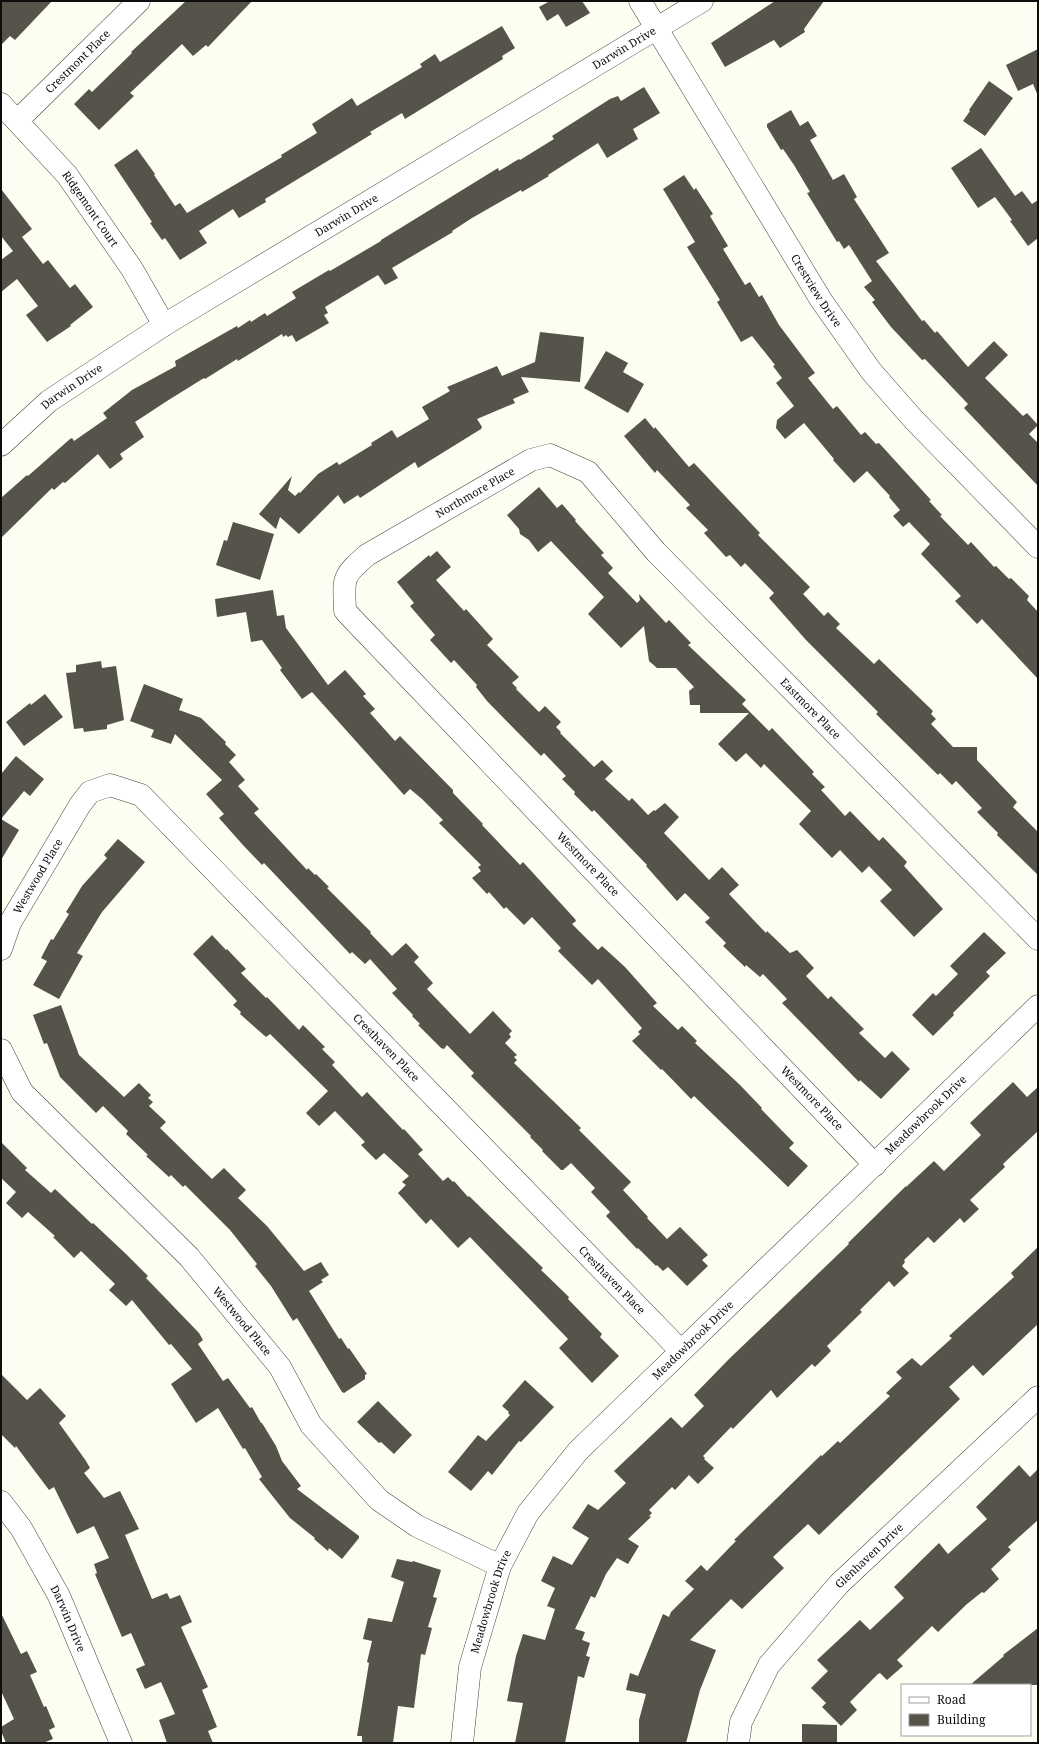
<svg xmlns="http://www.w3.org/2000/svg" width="1039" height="1744" font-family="'Noto Serif',serif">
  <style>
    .building { fill: #56534b }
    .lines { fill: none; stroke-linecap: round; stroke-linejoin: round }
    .minor-casing { stroke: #414141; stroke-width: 23 }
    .tertiary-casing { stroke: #414141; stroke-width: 23 }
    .minor { stroke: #fff; stroke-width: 22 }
    .tertiary { stroke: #fff; stroke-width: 22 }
    .labels { text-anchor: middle; stroke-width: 4; stroke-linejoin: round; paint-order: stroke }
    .street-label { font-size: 11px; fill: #0e0e0e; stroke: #fff }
  </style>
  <rect width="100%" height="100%" fill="#fbfef0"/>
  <path class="building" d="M1,1H52L15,40L10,36L1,45Z
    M186,1H252L208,47L206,45L193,56L182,44L130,93L134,96L99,130L74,104L89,89L92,92L132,53L131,52Z
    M550,1H582L590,13L566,27L558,14L547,21L539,7Z
    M775,1H824L804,29L805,32L780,48L774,40L725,67L711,43Z
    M502,26L515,48L502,56L503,59L405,119L402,113L370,132L372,134L265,199L266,202L239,218L233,209L199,231L207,243L180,260L165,238L162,240L150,223L152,222L114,165L137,149L155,174L154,175L175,206L180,203L187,213L282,157L281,155L317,133L312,124L352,98L357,106L422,67L420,64L435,54L440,62Z
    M1038,49V96L1033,84L1018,91L1006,65Z
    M989,81L1013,98L985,136L963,121L970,111L969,110Z
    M644,87L660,113L633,129L638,139L607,158L598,143L548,175L549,176L522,192L521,190L472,218L452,231L453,232L392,268L398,278L385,285L378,275L325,307L328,313L324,315L329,323L296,342L292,335L288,337L286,335L283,337L282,334L238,361L237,359L205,379L204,378L167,401L135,422L144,437L120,454L123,459L110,469L98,454L65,483L63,482L54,490L52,488L1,538V498L27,475L28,476L70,439L72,438L74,441L107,418L103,413L132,390L176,366L175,361L237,326L238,328L250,320L251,322L265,313L267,316L296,298L292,292L329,270L330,271L381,241V240L498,168L499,171L519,159L520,160L554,139L552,136L610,99L618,96L621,101Z
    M791,110L800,126L808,121L817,136L810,140L833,180L844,174L857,197L854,199L889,253L876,261L922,321L924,320L935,333L937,331L968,367L994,341L1008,355L985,378L1023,416L1027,413L1038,425L1029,434L1038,443V486L964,408L968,404L925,359L922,360L891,327L872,302L875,300L864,287L872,281L849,245L844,249L839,241L837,242L807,193L810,192L794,165L783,149L781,150L767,127V124Z
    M981,148L1015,196L1022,191L1032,204L1038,200V238L1028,246L1010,221L1012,220L995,197L978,208L951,168Z
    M684,175L694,190L696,188L713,214L710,216L728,246L723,249L745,285L750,282L759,297L762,295L779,325L815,373L808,378L833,409L837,406L861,435L865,432L876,444L879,443L931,500L929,501L942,515L940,516L968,545L971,542L994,567L996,566L1009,579L1011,578L1029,596L1027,600L1038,612V679L982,619L977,624L955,601L961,596L921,554L930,544L909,522L903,527L893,516L900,510L889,497L890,496L867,471L854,483L833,460L834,459L804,423L785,439L776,428L777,420L794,406L776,383L782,378L773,366L775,365L752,336L741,342L717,302L720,300L687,247L695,242L663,189Z
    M1,189L32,229L22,237L43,264L48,260L70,288L75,284L93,307L70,325L71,326L47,342L26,315L38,306L17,279L1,292V260L13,251L1,236Z
    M540,332L584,337L580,382L521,377L529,392L513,399L515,403L477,419L482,427L481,429L418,468L415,462L360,498L358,495L344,504L338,495L299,534L280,517L276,529L259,514L292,476L288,490L295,496L299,492L300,493L318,474L337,462L339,465L372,445L371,443L392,430L397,438L429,419L422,407L450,391L447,387L497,366L502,376L535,362Z
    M606,351L628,363L623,372L644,384L628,413L584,388Z
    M645,418L654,429L655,427L689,467L694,463L760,533L758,535L810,587L803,594L824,616L828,612L840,624L836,628L874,664L879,659L933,711L931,714L936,719L931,724L953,747H977V760L1017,802L1013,807L1038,832V875L997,835L998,833L977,812L982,808L956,781L952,785L940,773L938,775L876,714L878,712L806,640L769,598L774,593L745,563L741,567L730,555L726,557L704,533L708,530L686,508L690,505L657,470L655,473L624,436Z
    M539,487L557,508L562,504L576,520L575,521L604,553L601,555L613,568L608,573L637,603L640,600L639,594L666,623L669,620L691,643L688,645L746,700L742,704L769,731L772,728L814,772L812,774L825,787L821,790L845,816L850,811L879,841L883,837L907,862L904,866L943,909L914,937L880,901L892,890L869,866L862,873L840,850L832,858L799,824L811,811L764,764L761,768L746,753L736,762L718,744L749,713H700V705H690L689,691L694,687L676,668H657L649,661L644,626L621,648L588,614L604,597L551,541L538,552L529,540L520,534L519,529L507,515Z
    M233,522L274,534L260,580L216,565L224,540L227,541Z
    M437,551L451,567L436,580L464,611L466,609L493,639L487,645L519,677L512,683L517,688L516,689L539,712L545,706L561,722L556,727L561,732L560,733L594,767L602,760L613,771L605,779L629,801L632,798L648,815L654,810L655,811L665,803L679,817L664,833L709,880L722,867L739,885L729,894L766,933L767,931L790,953L797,950L814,968L806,976L828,999L831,996L864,1029L859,1033L885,1058L892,1051L910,1069L881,1099L860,1080L859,1082L788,1009L782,1003L787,999L763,974L760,977L746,965L745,967L723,946L726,943L705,922L710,918L685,893L677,901L646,866L647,865L594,810L592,812L574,794L575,792L562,779L566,776L544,753L541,756L487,701L476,687L477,685L454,660L451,663L430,640L435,635L410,606L414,603L397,582L429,555L430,557Z
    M273,590L277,616L284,615L286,628L328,685L345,670L366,694L363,696L375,709L370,713L395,741L400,736L453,790V793L483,824L482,825L520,865L523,862L575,919L576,921L572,924L598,950L602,946L625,967L657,1003L653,1006L678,1030L682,1026L697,1041L695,1043L740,1085L762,1108L761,1109L794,1143L789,1148L808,1166L788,1187L694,1096L691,1099L662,1069L661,1070L632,1041L640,1034L638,1032L642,1028L598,979L592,985L558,951L561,948L532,917L524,925L506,907L504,909L489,892L487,894L472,878L481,871L478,867L481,865L439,823L443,820L422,799L410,789L404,795L312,692L302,699L280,670L282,668L262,640L251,642L246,612L217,617L215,599Z
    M101,661L102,668L116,666L124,720L107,725V729L84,732L83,728L74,729L66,673L76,672V665Z
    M144,684L183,699L179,710L201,718L226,742L225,744L236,755L229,762L245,780L238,786L259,809L254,813L307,870L308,868L315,875L316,874L329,887L327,888L371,932L370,933L392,956L406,943L419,957L414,962L433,983L427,989L470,1034L493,1011L512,1031L509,1034L511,1037L505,1043L517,1055L514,1057L517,1060L514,1063L581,1128L579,1130L631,1182L623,1190L648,1217L647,1218L667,1239L680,1227L708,1255L702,1260L708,1266L687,1286L668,1267L663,1271L657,1265L656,1266L638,1248L637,1249L606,1216L610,1212L591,1192L595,1188L571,1163L563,1170H561L542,1151L543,1150L530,1137L531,1136L471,1076L474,1073L447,1045L444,1049L441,1048L418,1025L420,1024L412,1016L413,1015L392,993L397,989L370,959L365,964L352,952L350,954L264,863L262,865L242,844L219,818L224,814L206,794L222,780L175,734L171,744L151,737L154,730L130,721Z
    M45,694L63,717L24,746L6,722L30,703L31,705Z
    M16,756L44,779L30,796L24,791L1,819V774Z
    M1,819L19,830L1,860Z
    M118,839L145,862L102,912L77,953L83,956L59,999L33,985L47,961L41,958L51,939L53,940L69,914L66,912L82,886L107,858L104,855Z
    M984,932L1006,953L986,972L990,976L953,1013L954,1015L933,1036L912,1015L933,993L936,996L958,974L950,966Z
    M212,935L226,950L227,949L246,969L241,973L266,998L267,997L299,1030L303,1025L325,1047L322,1049L335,1062L332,1065L362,1097L367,1092L403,1130L404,1129L423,1150L418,1154L443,1181L448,1177L453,1182L454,1181L468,1197L469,1196L543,1268L541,1270L569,1297L568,1299L602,1334L600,1337L619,1356L592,1383L559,1348L568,1339L470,1237L458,1248L431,1219L426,1224L398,1193L406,1185L402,1182L409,1176L384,1153L376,1160L361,1145L365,1142L335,1111L319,1126L306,1113L328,1091L270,1034L266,1037L240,1014L241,1012L233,1005L237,1001L193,954Z
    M61,1005L79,1055L124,1097L139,1083L151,1095L148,1098L153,1102L149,1106L166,1122L160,1128L212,1179L224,1168L246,1190L238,1198L267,1226L304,1271L321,1262L329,1275L321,1280L323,1282L309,1291L339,1339L341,1338L348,1349L349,1348L367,1374L365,1375V1379L344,1393L342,1392L297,1318L293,1321L271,1286L255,1266L257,1264L230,1230L185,1185L183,1187L171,1175L169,1177L146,1156L148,1155L126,1134L128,1131L103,1106L96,1113L60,1077L47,1043L44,1044L33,1015Z
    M1013,1082L1027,1097L1038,1087V1131L1003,1164L1005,1167L970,1200L979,1209L964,1223L960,1218L934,1243L928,1237L904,1260L905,1262L902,1266L909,1273L894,1287L889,1281L860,1310L862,1312L827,1346L831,1351L815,1367L812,1364L777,1398L771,1390L733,1429L731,1427L703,1456L705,1458L704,1459L714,1468L698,1484L689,1475L675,1490L672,1487L649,1510L652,1513L649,1516L651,1517L628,1539L639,1546L628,1564L617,1558L606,1574L595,1598L591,1596L575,1629L585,1632L582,1640L590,1643L586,1656L590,1657L584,1678L578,1676L565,1743H515L523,1703L507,1701L516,1656L523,1634L545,1640L555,1609L547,1606L555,1588L541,1581L553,1556L572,1565L589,1538L572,1528L588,1504L598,1510L626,1483L614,1471L671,1417L682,1428L704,1406L694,1395L729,1359L849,1244L848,1243L906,1186V1187L934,1161L944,1171L981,1135L970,1123Z
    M1,1142L27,1168L25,1170L51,1193L55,1189L92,1224L93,1223L126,1254L148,1276L146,1278L199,1333L203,1340L198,1344L223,1381L228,1378L250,1408L252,1407L261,1423H262L276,1446L282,1461L301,1486L297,1489L359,1536V1538L342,1559L329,1548L328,1551L314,1539L315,1538L290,1518L278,1503L259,1479L262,1477L245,1448L243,1449L218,1408L196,1423L171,1384L192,1369L171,1344L169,1345L132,1300L126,1306L109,1290L115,1284L81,1251L74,1258L53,1237L55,1236L28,1212L22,1218L6,1203L16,1192L1,1178Z
    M1038,1247V1324L983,1376L973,1365L949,1387L960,1399L819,1535L808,1524L773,1557L784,1568L742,1609L731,1599L690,1640L716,1650L700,1690L686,1743H639V1720L646,1694L626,1690L630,1673L638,1676L663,1614L669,1617L671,1612L694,1589L685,1581L701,1565L707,1571L730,1547L736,1541L734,1540L821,1455L822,1456L838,1441L840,1443L890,1396L886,1393L902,1378L896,1372L912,1358L921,1366L952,1338L949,1336L1014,1277L1011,1273Z
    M1,1374L27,1400L40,1388L66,1416L59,1423L86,1461L90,1468L84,1473L104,1498L120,1491L139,1529L125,1535L152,1599L167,1593L170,1599L180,1595L192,1622L181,1627L208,1687L202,1690L217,1727L208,1731L213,1743H167L159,1720L175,1714L161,1682L145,1689L136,1669L145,1665L131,1633L122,1637L95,1574L97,1573L94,1564L109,1558L94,1526L77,1534L54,1487L49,1490L16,1446L15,1448L1,1434Z
    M525,1380L554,1407L521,1442L519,1441L492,1475L488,1471L471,1491L448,1472L478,1435L486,1441L510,1415L508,1413L509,1412L502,1406Z
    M378,1401L412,1435L394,1454L381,1442L379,1443L357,1422Z
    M1019,1465L1030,1477L1038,1469V1520L1008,1547L1011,1550L991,1569L999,1579L984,1593L982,1592L967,1604L938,1632L932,1626L897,1660L903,1666L887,1680L880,1673L878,1674L850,1702L857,1710L841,1726L822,1707L826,1703L811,1688L828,1671L817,1660L860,1620L870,1630L904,1598L894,1587L939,1543L948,1554L987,1519L976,1507Z
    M397,1559L412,1562L413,1561L441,1570L433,1597L437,1598L428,1627L432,1628L425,1655L421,1654L414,1708L398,1706L393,1743H362V1736H357L369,1663L367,1662L372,1641L363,1639L368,1618L392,1622L404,1582L391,1577Z
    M1,1613L21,1654L27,1651L37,1672L30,1675L44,1707L46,1706L55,1727L49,1730L53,1739L43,1743H6L1,1731V1727L14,1719L1,1691Z
    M1038,1628V1685H970L1004,1656L1003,1655Z
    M802,1724L837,1725V1743H802Z"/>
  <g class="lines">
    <g class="minor-casing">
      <g id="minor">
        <path id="s1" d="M640,1L821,300L871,371L914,420L1038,547"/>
        <path id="s2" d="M1,104L67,175L132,269L164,325"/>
        <path id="s3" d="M17,121L139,1"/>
        <path id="s4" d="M1,949L10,923L80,805L90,792L110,785L141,795L681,1351"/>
        <path id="s5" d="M1,1050L22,1092L189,1257L280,1367L311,1425L379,1500L417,1526L500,1566"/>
        <path id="s6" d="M875,1165L345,611C344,577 341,578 367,555L531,460L550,455L588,472L656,552L1038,939"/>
        <path id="s7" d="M462,1743L470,1667L500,1566L528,1513L578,1451L1038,1006"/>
        <path id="s8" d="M738,1743L741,1722L769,1665L839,1584L1038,1397"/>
      </g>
    </g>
    <g class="tertiary-casing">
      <g id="tertiary">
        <path id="s9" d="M1,445L49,401L164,325L702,1"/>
        <path id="s10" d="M1,1502L21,1528L59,1596L121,1743"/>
      </g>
    </g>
    <use href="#minor" class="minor"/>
    <use href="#tertiary" class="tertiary"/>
  </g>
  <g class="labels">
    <g class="street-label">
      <text dy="4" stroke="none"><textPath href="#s9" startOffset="740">Darwin Drive</textPath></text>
      <text dy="4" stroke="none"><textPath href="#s3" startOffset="85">Crestmont Place</textPath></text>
      <text dy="4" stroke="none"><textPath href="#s2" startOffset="138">Ridgemont Court</textPath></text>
      <text dy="4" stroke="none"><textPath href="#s9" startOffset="416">Darwin Drive</textPath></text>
      <text dy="4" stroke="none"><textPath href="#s1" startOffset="339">Crestview Drive</textPath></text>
      <text dy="4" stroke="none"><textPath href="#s9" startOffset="92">Darwin Drive</textPath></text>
      <text dy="4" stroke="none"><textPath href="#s6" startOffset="956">Northmore Place</textPath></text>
      <text dy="4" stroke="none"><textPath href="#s6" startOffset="1407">Eastmore Place</textPath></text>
      <text transform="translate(588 864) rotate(46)" y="4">Westmore Place</text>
      <text dy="4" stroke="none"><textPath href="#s4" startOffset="82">Westwood Place</textPath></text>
      <text dy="4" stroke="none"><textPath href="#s4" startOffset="587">Cresthaven Place</textPath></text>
      <text transform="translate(812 1098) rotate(46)" y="4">Westmore Place</text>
      <text dy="4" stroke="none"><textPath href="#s7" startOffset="805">Meadowbrook Drive</textPath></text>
      <text dy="4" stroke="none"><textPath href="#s4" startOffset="911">Cresthaven Place</textPath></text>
      <text dy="4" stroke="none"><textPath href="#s5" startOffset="365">Westwood Place</textPath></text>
      <text dy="4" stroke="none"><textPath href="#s7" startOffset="481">Meadowbrook Drive</textPath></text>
      <text dy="4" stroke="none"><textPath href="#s8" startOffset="233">Glenhaven Drive</textPath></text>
      <text dy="4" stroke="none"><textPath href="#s7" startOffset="145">Meadowbrook Drive</textPath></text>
      <text dy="4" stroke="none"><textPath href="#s10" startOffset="135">Darwin Drive</textPath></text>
    </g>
  </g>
  <rect width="1039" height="1744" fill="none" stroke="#0e0e0e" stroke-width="4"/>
  <rect x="901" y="1684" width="130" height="52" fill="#ffffff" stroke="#9f9f9f"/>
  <rect x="909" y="1697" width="20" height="6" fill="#ffffff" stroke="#9f9f9f"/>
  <text x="937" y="1704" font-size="12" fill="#0e0e0e">Road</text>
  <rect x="909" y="1714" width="20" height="12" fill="#56534b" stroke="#9f9f9f"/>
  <text x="937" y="1724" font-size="12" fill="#0e0e0e">Building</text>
</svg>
